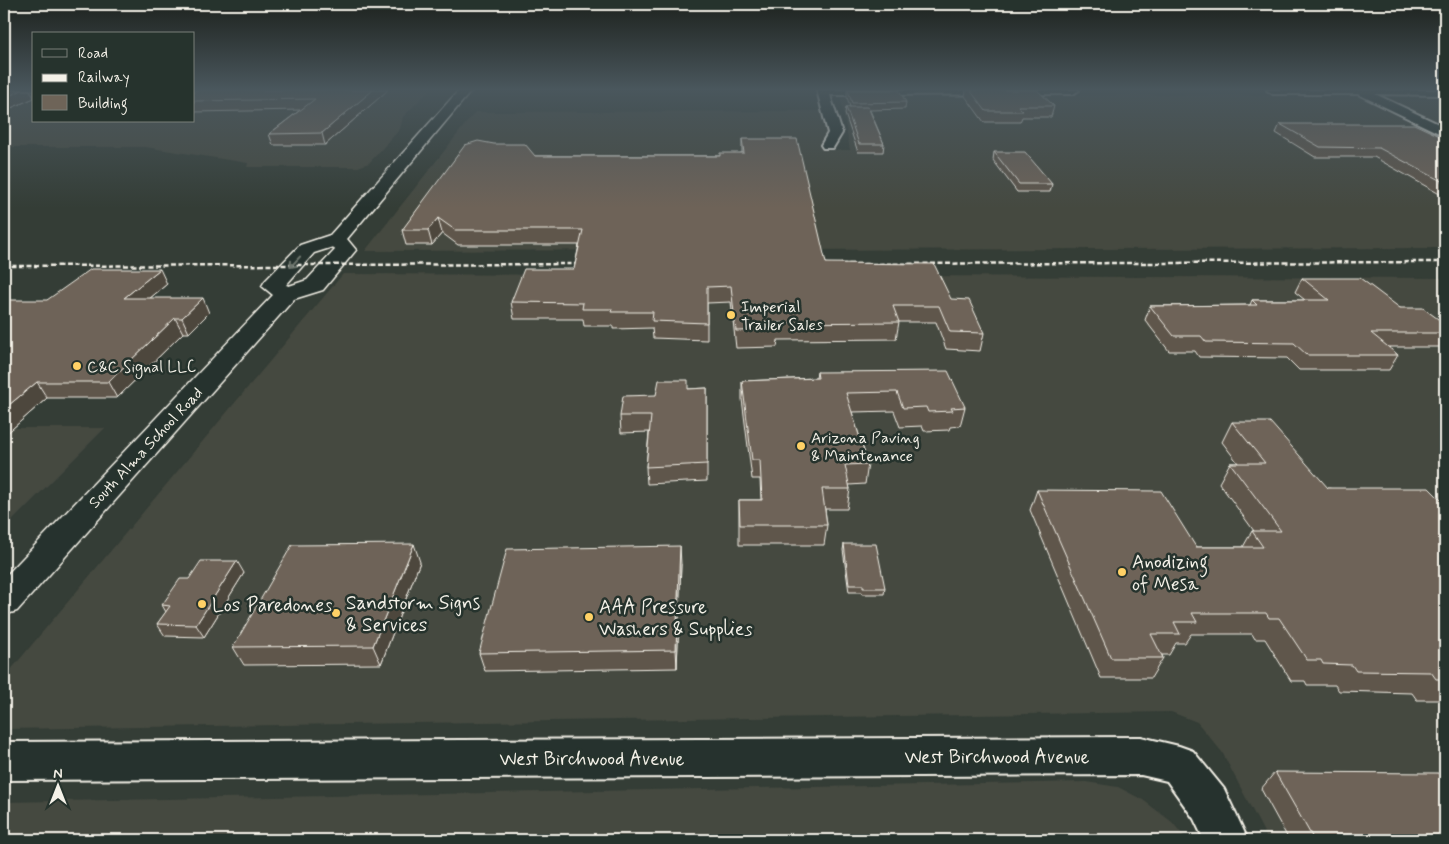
<svg xmlns="http://www.w3.org/2000/svg" width="1449" height="844" font-family="Mynerve,sans-serif">
  <style>
    .built { fill: #454940 }
    .lines { fill: none; stroke-linecap: round; stroke-linejoin: round }
    .minor-casing { stroke: #f4f1e8; stroke-width: 4 }
    .secondary-casing { stroke: #f4f1e8; stroke-width: 3 }
    .minor { fill: #26332d; fill-rule: evenodd }
    .secondary { fill: #26332d; fill-rule: evenodd }
    .rail { stroke: #f4f1e8; stroke-width: 2.5; stroke-dasharray: 5 2.5; stroke-linecap: butt }
    .wall { fill: #5f564c; stroke: #f4f1e8 }
    .shaded-wall { fill: #4d463e; stroke: #f4f1e8 }
    .building { fill: #6e6458; stroke: #f4f1e8 }
    .oneway { stroke: #6e766e }
    .poi-dot { fill: #ffd166; stroke: #26332d; stroke-width: 2 }
    .labels { text-anchor: middle; stroke-width: 5; stroke-linejoin: round; paint-order: stroke }
    .poi-label { font-size: 16px; fill: #f4f1e8; stroke: #26332d; text-anchor: start }
    .street-label { font-size: 16px; fill: #f4f1e8; stroke: #26332d }
    .near-poi-label { font-size: 19px; fill: #f4f1e8; stroke: #26332d; text-anchor: start }
    .near-street-label { font-size: 19px; fill: #f4f1e8; stroke: #26332d }
  </style>
  <rect width="100%" height="100%" fill="#343d36"/>
  <filter id="ink" filterUnits="userSpaceOnUse"><feTurbulence type="fractalNoise" baseFrequency=".02" numOctaves="2"/><feDisplacementMap in="SourceGraphic" scale="10" xChannelSelector="R" yChannelSelector="G"/><feConvolveMatrix kernelMatrix="1 2 1 2 8 2 1 2 1" color-interpolation-filters="sRGB"/></filter>
  <g filter="url(#ink)">
    <path class="built" d="M4,90H34V121H194V90H430L403,117L400,129L369,163L358,167H247L248,163L145,147H4Z
      M840,95H1445V248L365,251L475,112L821,111L835,150H850Z
      M343,274L1445,278V503H1419L1445,531V840H1268L1222,752L1197,722L1171,712L4,729V678Z
      M4,428H105L4,529Z
      M1086,782L1118,787L1143,800L1172,822L1187,840H4V802Z"/>
    <g class="lines">
      <g class="minor-casing">
        <path id="minor" d="M817,90H1079L1073,94L830,95L842,133L833,148H823L821,145L828,133Z
          M1267,90H1445V95L1375,94L1445,127V136L1358,94H1273Z
          M1141,737L1179,746L1193,751L1224,789L1248,840H1204L1194,819L1167,781L1141,775L4,780V742Z"/>
      </g>
      <g class="secondary-casing">
        <path id="secondary" d="M459,90H472L347,239L356,250L323,290L294,299L17,611L4,615V578L273,295L262,286L265,281L300,245L330,235ZM333,247L335,250L307,280L289,286L286,285L314,253Z"/>
      </g>
      <use href="#minor" class="minor"/>
      <use href="#secondary" class="secondary"/>
      <path class="rail" d="M841,264L1445,262
        M4,266L589,264"/>
    </g>
    <path class="wall" d="M4,90H34V98L4,111Z
      M194,90H388L325,145H273L269,134L300,110L194,112Z
      M847,90L906,102L905,109L870,110L884,144L883,152H858L845,114L846,107H850L847,97Z
      M966,90H1037L1054,106L1051,117H1022L1020,122H984L965,96Z
      M1280,124L1445,138V197L1374,157H1315L1276,133Z
      M742,139L826,263L951,299L984,333L980,351L946,349L936,322H899L896,339L778,340L777,347L736,348L731,302L707,303V340L653,338L652,328L613,329V326H584L583,319H514L511,302L574,269L579,245H458L442,233L432,245H406L402,230L535,156H720L742,153Z
      M994,152L1052,184L1050,192H1017L993,160Z
      M1302,278L1400,308L1445,324V347H1389L1398,355L1389,370H1299L1287,358L1199,357L1195,351H1169L1145,320L1150,306L1250,305L1252,300H1305L1295,292Z
      M167,284L150,298L209,313L189,333H183L117,398H47L4,436L47,300Z
      M817,372L965,407L960,426L950,427L949,430L924,431L922,426L900,427L894,411L852,412L868,464L865,484L849,485L850,489L847,509H825L827,525L824,545H739V500H761L760,479H752L742,399V381L816,378Z
      M707,388V481L647,484L646,467L649,432L621,433L620,416L656,395L688,389Z
      M1232,422L1328,488L1445,504V700H1417L1412,693L1339,691L1335,685H1307L1305,681H1291L1265,639H1255L1252,634H1191L1185,643H1176L1169,655H1162L1163,658L1151,678H1101L1030,510L1037,490L1196,547H1243L1252,531H1254L1219,483L1230,463H1238L1222,442Z
      M844,544L885,588L884,594H862V592H849L843,550Z
      M420,562L381,664L244,665L233,647Z
      M681,564L677,668L485,671L479,653Z
      M244,573L204,637L165,636L157,624L166,612L162,605L189,579Z
      M1275,772L1445,840H1289L1261,789Z"/>
    <path class="shaded-wall" d="M22,90H30L34,98L4,111V98Z
      M373,90H388L325,145L322,133Z
      M438,218L442,233L432,245L428,230Z
      M160,269L167,284L132,313L124,298Z
      M203,298L209,313L189,333L182,318Z
      M175,318L183,333L117,398L108,382Z
      M37,382L47,398L4,436V409Z
      M414,544L420,562L381,664L373,646Z
      M680,546L681,564L677,668L676,650Z
      M237,561L244,573L204,637L196,625Z"/>
    <path class="building" d="M4,90H22L4,98Z
      M194,90H373L322,133L269,134L315,99L194,101Z
      M848,90H899L906,102L852,103Z
      M970,90H1037L1054,106H1018L1023,111H986Z
      M846,107H868L884,144H859Z
      M1280,124H1414L1444,138H1445V183L1379,148L1320,147Z
      M742,139H797L826,263L934,264L951,299L969,300L984,333L950,332L939,306H893L899,322L777,323L778,330L736,331L731,286L707,287V323L652,321L653,312H611L612,309H582L583,303L511,302L524,269H574L583,230H455L438,218L428,230H402L465,145L478,141L494,144H525L535,156H720V153H744Z
      M994,152H1025L1052,184H1019Z
      M91,269H160L124,298H203L182,318H175L108,382H37L4,409V300H47Z
      M1302,278H1360L1400,308H1423L1445,324V333H1371L1398,355H1307L1294,343L1206,342L1201,336H1174L1150,306L1257,305L1252,300H1329Z
      M948,371L965,407L951,408L953,411L928,412L926,407L903,408L897,392L846,393L868,464L845,465L850,489H822L827,525H740L739,500H762L760,460H752L742,381L818,378L817,372Z
      M659,380H688V389L707,388V464L646,467L651,416H620L623,396L656,395Z
      M1232,422H1270L1328,488H1429L1445,504V679H1436L1431,672L1356,671L1352,665L1323,664L1321,660H1307L1279,618H1269L1266,613H1192L1197,622H1174L1180,634H1151L1163,658H1111L1037,490L1161,491L1196,547H1263L1252,531H1281L1230,463H1265Z
      M414,544L373,646L233,647L292,545Z
      M844,544H876L885,588H863V585H849Z
      M680,546L676,650L479,653L507,549Z
      M201,561H237L196,625L157,624L170,606L162,605L180,579H189Z
      M1275,772L1438,773L1445,783V840H1314Z
      M424,839L423,840H301Z"/>
    <defs><path id="oneway-shaft" d="M-6 0H5M1.5-3L5.5 0L1.5 3" fill="none" stroke-width="1.6" stroke-linecap="round" stroke-linejoin="round" transform="scale(1.25)"/></defs>
    <use class="oneway" href="#oneway-shaft" transform="translate(295 262) rotate(133)"/>
  </g>
  <linearGradient id="sky" x2="0" y2="1"><stop stop-color="#1d221e"/><stop offset="0.43" stop-color="#4a575d"/><stop offset="1" stop-color="#4a575d" stop-opacity="0"/></linearGradient>
  <rect width="1449" height="208" fill="url(#sky)"/>
  <g class="poi-dot">
    <circle cx="731" cy="315" r="5"/>
    <circle cx="77" cy="366" r="5"/>
    <circle cx="801" cy="446" r="5"/>
    <circle cx="1122" cy="572" r="5"/>
    <circle cx="202" cy="604" r="5"/>
    <circle cx="336" cy="613" r="5"/>
    <circle cx="589" cy="617" r="5"/>
  </g>
  <g class="labels">
    <g class="poi-label">
      <text x="741" y="312">Imperial<tspan x="741" dy="18">Trailer Sales</tspan></text>
      <text x="87" y="372">C&amp;C Signal LLC</text>
      <text x="811" y="443">Arizona Paving<tspan x="811" dy="18">&amp; Maintenance</tspan></text>
    </g>
    <g class="street-label">
      <text transform="translate(145 447) rotate(-47)" y="6">South Alma School Road</text>
    </g>
    <g class="near-poi-label">
      <text x="1132" y="568">Anodizing<tspan x="1132" dy="22">of Mesa</tspan></text>
      <text x="346" y="609">Sandstorm Signs<tspan x="346" dy="22">&amp; Services</tspan></text>
      <text x="212" y="611">Los Paredones</text>
      <text x="599" y="613">AAA Pressure<tspan x="599" dy="22">Washers &amp; Supplies</tspan></text>
    </g>
    <g class="near-street-label">
      <text x="997" y="763">West Birchwood Avenue</text>
      <text x="592" y="765">West Birchwood Avenue</text>
    </g>
  </g>
  <rect width="1449" height="844" fill="none" stroke="#26332d" stroke-width="20"/>
  <rect x="10" y="10" width="1429" height="824" fill="none" stroke="#f4f1e8" stroke-width="2" filter="url(#ink)"/>
  <rect x="32" y="32" width="162" height="90" fill="#26332d" stroke="#787f78"/>
  <rect x="42" y="49" width="25" height="8" fill="#26332d" stroke="#787f78"/>
  <text x="78" y="58" font-size="15" fill="#f4f1e8">Road</text>
  <rect x="42" y="74" width="25" height="8" fill="#f4f1e8" stroke="#787f78"/>
  <text x="78" y="82" font-size="15" fill="#f4f1e8">Railway</text>
  <rect x="42" y="95" width="25" height="15" fill="#6e6458" stroke="#787f78"/>
  <text x="78" y="108" font-size="15" fill="#f4f1e8">Building</text>
  <g transform="translate(58 786)" stroke="#26332d" stroke-width="4" paint-order="stroke">
  <path d="M0-4L9 19L0 12L-9 19Z" fill="#f4f1e8"/>
  <text y="-8" font-size="14" font-weight="bold" text-anchor="middle" fill="#f4f1e8">N</text>
  </g>
</svg>
